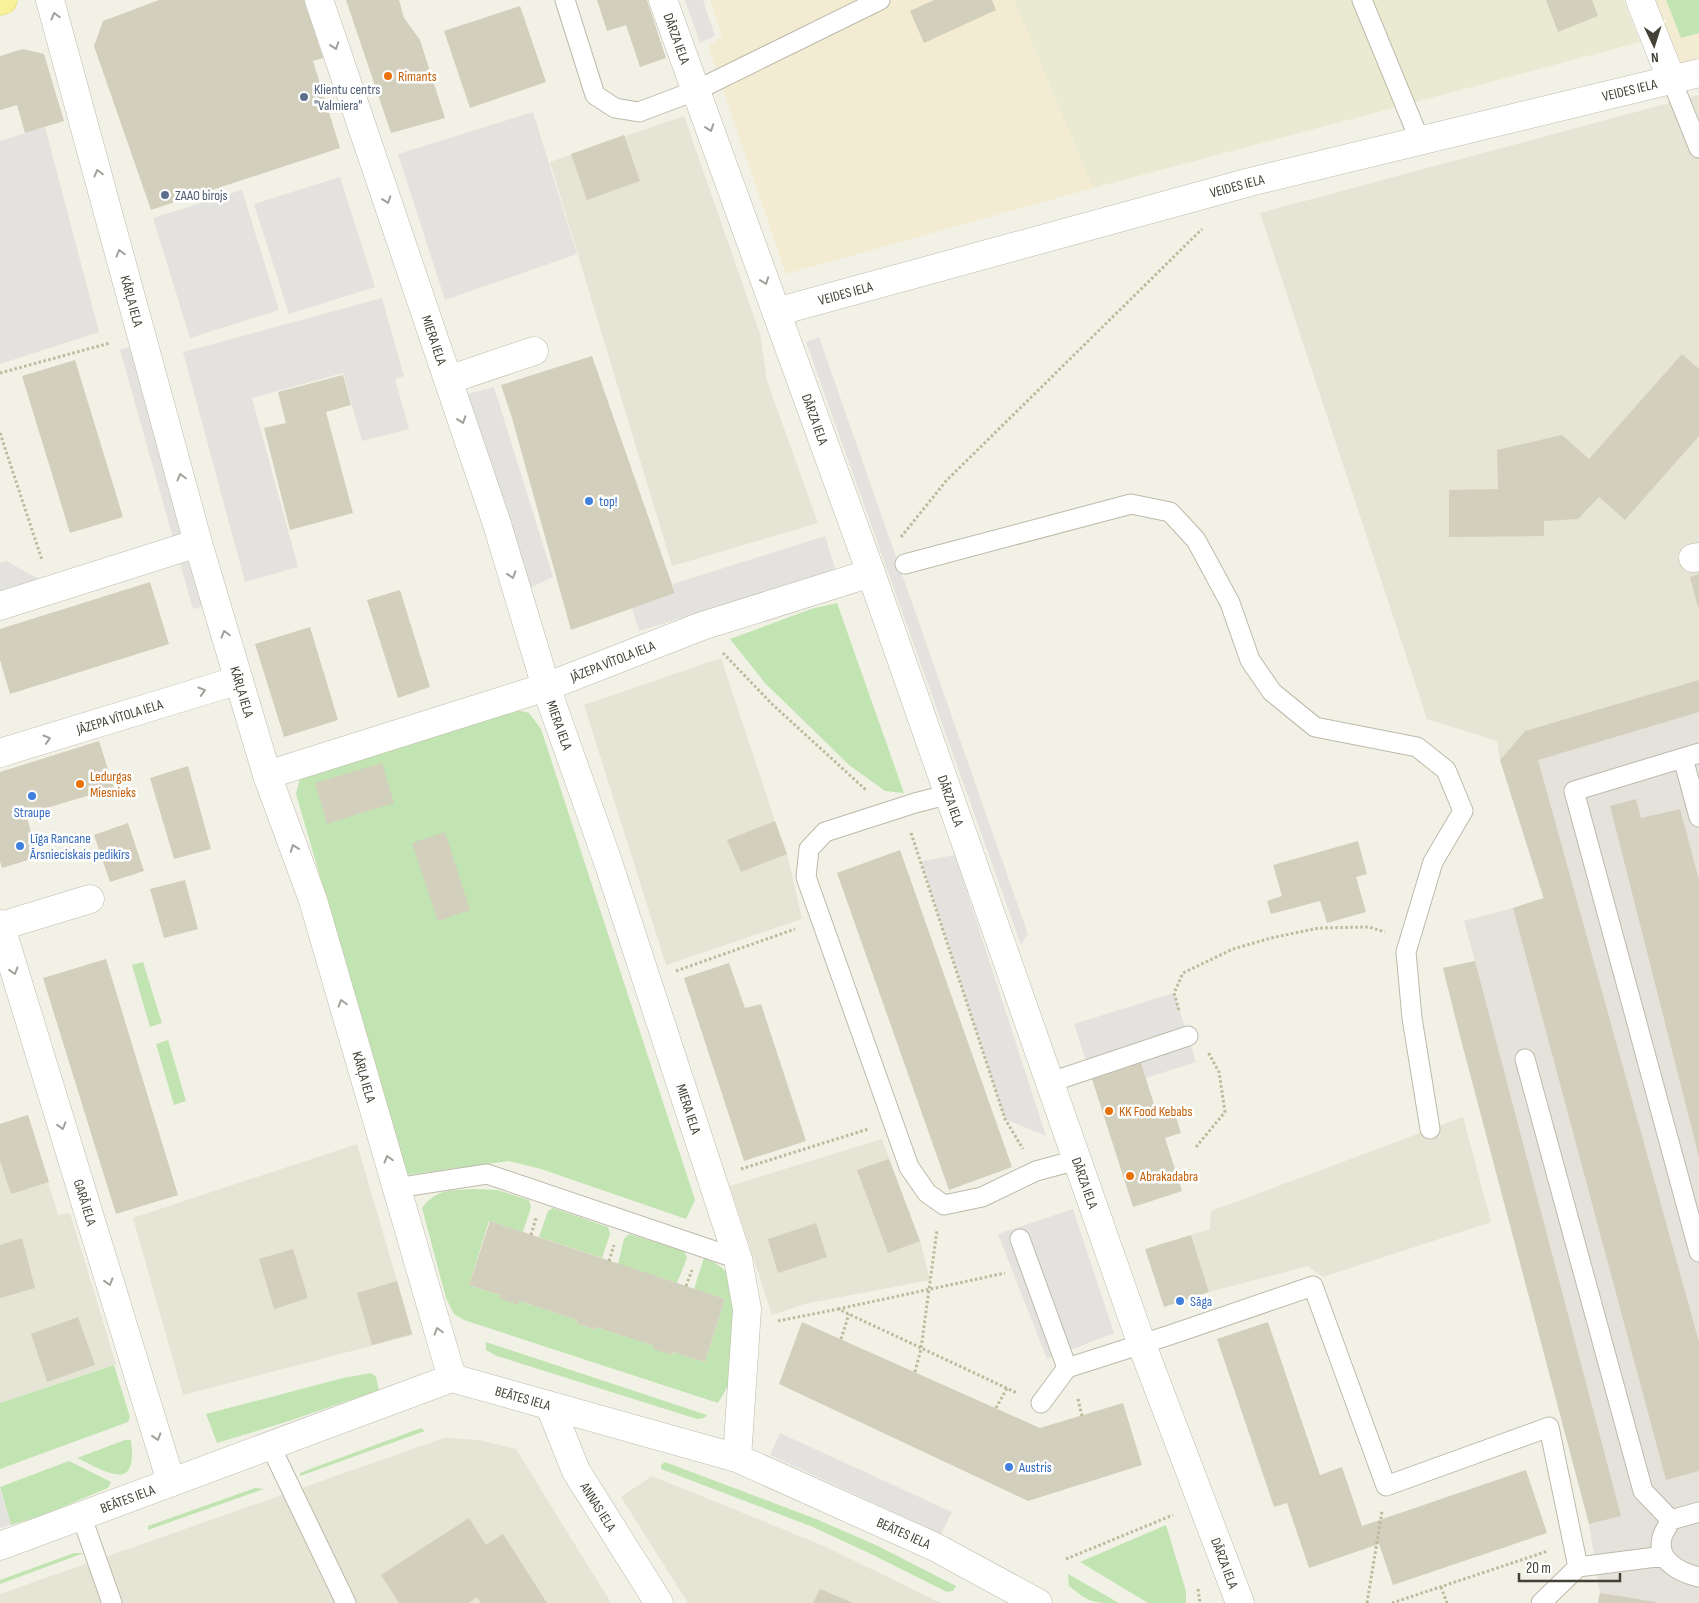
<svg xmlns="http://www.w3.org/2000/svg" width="1699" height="1603" font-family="'Sofia Sans Condensed',sans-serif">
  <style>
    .residential { fill: #e5e4d5 }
    .commercial { fill: #f3ecd3 }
    .industrial { fill: #e4e2db }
    .education { fill: #eae9d1 }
    .green { fill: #c2e4b2 }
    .parking { fill: #e3e2de }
    .building { fill: #d3cfbd }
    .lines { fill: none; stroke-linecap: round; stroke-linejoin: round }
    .service-casing { stroke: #bdbaaa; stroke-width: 21 }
    .minor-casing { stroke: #bdbaaa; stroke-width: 29 }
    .tertiary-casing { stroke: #bdbaaa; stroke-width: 29 }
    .primary-casing { stroke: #dbd36c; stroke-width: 29 }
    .path { stroke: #bdb99c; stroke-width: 3; stroke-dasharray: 2.5 2.5; stroke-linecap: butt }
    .service { stroke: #fff; stroke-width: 19 }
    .minor { stroke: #fff; stroke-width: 28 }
    .tertiary { stroke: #fff; stroke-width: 28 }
    .primary { stroke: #f7f29a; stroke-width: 28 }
    .oneway { stroke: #a2a09a }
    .food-dot { fill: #e8710a; stroke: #fff; stroke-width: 2 }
    .service-dot { fill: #5c6f8a; stroke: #fff; stroke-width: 2 }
    .shop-dot { fill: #3f7fe0; stroke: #fff; stroke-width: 2 }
    .labels { text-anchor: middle; stroke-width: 5; stroke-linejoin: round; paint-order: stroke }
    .street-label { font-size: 14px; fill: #444236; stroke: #fff }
    .food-label { font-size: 14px; fill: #c56008; stroke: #fff; text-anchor: start }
    .service-label { font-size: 14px; fill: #4e5e75; stroke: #fff; text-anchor: start }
    .shop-label { font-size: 14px; fill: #366cbe; stroke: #fff; text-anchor: start }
  </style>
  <rect width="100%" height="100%" fill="#f2f1e6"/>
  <path class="residential" d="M1699,95V680L1525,731L1500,760L1497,741L1427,719L1260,213Z
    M684,116L760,334L767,381L818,523L672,566L550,162Z
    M721,658L775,821L787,854L802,919L666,965L584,705Z
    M28,1115L58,1215L70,1213L116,1364L0,1403V1124Z
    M1463,1117L1491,1222L1323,1277L1308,1266L1209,1292L1191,1235L1210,1229L1211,1211Z
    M882,1139L920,1241L930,1280L804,1304L772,1315L730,1186Z
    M357,1144L413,1335L183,1395L133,1218Z
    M444,1438L479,1440L516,1449L611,1603H0V1594Z
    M652,1476L824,1546L941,1603H688L621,1497Z"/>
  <path class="commercial" d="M710,0H1014L1093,188L786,274L708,46L722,36Z
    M1640,0H1699V73L1672,81Z"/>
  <path class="industrial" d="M1699,680V1603H1598L1600,1593L1589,1524L1459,1032L1443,968L1475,961L1464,921L1513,908L1543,898L1500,760L1525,731Z"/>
  <path class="education" d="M1014,0H1623L1640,42L1093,188Z"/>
  <path class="green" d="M1666,0H1699V33L1681,38Z
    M837,603L904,793L885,791L849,765L765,683L730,639L811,609Z
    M514,709L529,713L541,729L695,1200L686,1219L541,1169L509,1161L407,1175L296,794L300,778Z
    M143,962L162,1023L150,1027L132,965Z
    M168,1040L186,1101L174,1105L156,1044Z
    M474,1189L497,1190L529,1200L531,1207L523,1232L489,1221L469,1285L500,1295L518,1304L519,1301L577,1320L576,1323L595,1330L596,1327L654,1346L672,1355L673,1352L705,1362L725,1299L694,1289L704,1258C738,1270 737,1294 738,1325C738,1335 740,1346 739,1356C737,1370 726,1391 718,1403L464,1320L454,1314L446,1298L422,1208C437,1188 451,1191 474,1189Z
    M553,1208L608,1227L610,1234L602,1258L539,1237L548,1211Z
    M629,1234L684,1251L687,1258L677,1283L618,1264L624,1239Z
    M486,1342L707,1415L704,1418L697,1419L497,1356L486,1350Z
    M114,1365L130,1417L128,1422L0,1469V1403Z
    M371,1373L376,1377L379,1390L286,1422L217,1443L206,1414L343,1378Z
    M421,1428L425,1431L300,1476V1473L310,1469Z
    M125,1440H131C138,1494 107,1472 77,1458Z
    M69,1461L111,1482L108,1488L41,1516L11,1525L0,1487Z
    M665,1462L816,1519L878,1546L956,1586L953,1591L947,1592L873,1555L813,1527L661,1469V1465Z
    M255,1488L264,1489L148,1530V1526Z
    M1166,1525L1186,1591V1603H1148L1080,1562Z
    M74,1553H84L0,1584V1580Z
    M1068,1574L1119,1603C1092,1603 1090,1603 1069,1586Z"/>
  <path class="parking" d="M685,0H703L715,36L700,43Z
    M533,112L577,254L445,300L398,154Z
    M45,127L99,332L0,364V141Z
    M340,177L375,287L289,314L254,204Z
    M242,190L279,310L190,338L153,218Z
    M382,298L404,376L395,379L409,429L362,441L343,373L252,398L298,567L245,582L183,352Z
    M819,337L1028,934L1021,945L806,342Z
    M131,346L204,606L193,609L120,350Z
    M494,387L553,577L526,590L468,394Z
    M825,536L836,571L639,631L632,608L675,593L673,584Z
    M6,561L39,579L0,593V563Z
    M955,855L1046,1136L1005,1119L921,861Z
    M1174,993L1196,1062L1146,1078L1141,1063L1092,1079L1074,1024Z
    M1073,1209L1114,1333L1047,1359L998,1234Z
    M780,1433L952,1512L941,1534L770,1455Z
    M0,1490L11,1525L0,1528Z"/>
  <path class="building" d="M159,0H304L323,58L313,61L340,148L151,210L94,46L103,21Z
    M346,0H399L404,18L420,40L445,118L391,133Z
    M597,0H647L666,58L640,67L626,25L607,31Z
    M934,0H992L996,10L924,43L910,11Z
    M1546,0H1592L1598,16L1558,32Z
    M520,6L546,82L470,108L444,31Z
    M23,49L44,54L64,121L25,133L17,105L0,110V56Z
    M624,135L640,181L587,200L571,154Z
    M1682,354L1699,369V436L1625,520L1599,497L1578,519L1544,521V536L1449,537V490L1498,489L1497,450L1562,435L1589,459Z
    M592,356L675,593L571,630L512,418L501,385Z
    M75,360L123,517L70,533L22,376Z
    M343,375L351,405L326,412L353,513L290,530L264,428L286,423L278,392Z
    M1699,574V607H1698L1690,577Z
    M150,582L169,644L10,694L0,660V629Z
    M400,590L430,687L398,698L367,600Z
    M310,627L338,720L284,737L255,644Z
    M1699,680V712L1538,760L1699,1342V1471L1666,1480L1513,908L1544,898L1500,760L1525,731Z
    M99,741L114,788L26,814L38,857L2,868L0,861V772Z
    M382,763L394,803L327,824L315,783Z
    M188,766L211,849L174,859L150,778Z
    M1636,799L1641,818L1680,809L1699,880V1157L1610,806Z
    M775,821L787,854L741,872L727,840Z
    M128,823L144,871L110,882L94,835Z
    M445,832L470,910L438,921L412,843Z
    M1358,841L1367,874L1356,877L1366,912L1327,923L1320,901L1271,914L1267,901L1282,896L1273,865Z
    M900,850L1012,1167L949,1190L837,873Z
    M185,880L198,929L164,938L150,889Z
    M106,959L178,1195L116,1214L43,978Z
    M1475,961L1621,1516L1589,1524L1459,1032L1443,968Z
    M729,963L745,1008L761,1004L806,1141L744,1161L684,978Z
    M1141,1063L1158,1117L1174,1111L1181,1133L1165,1138L1182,1191L1133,1207L1092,1079Z
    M28,1115L49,1182L11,1194L0,1161V1124Z
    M889,1159L920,1241L888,1253L857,1170Z
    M490,1221L725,1299L705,1362L673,1352L672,1355L653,1349L654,1346L596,1327L595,1330L576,1323L577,1320L519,1301L518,1305L499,1298L500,1295L469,1285Z
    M816,1223L827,1257L778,1273L768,1239Z
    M1191,1235L1209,1292L1164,1307L1145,1249Z
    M22,1238L35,1288L0,1298V1245Z
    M293,1249L308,1298L274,1309L259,1259Z
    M397,1281L412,1334L372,1345L357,1293Z
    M78,1317L95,1365L47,1382L31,1334Z
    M802,1322L1040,1428L1123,1403L1142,1465L1028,1501L779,1384Z
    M1268,1322L1320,1475L1342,1467L1362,1526L1526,1470L1547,1533L1393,1585L1379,1544L1309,1568L1287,1503L1274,1507L1217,1339Z
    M469,1518L486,1545L503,1534L547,1603H481L477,1597L469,1603H399L381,1575Z
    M820,1589L839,1597L853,1603H813Z
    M1600,1593L1656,1602V1603H1598Z"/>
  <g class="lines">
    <g class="service-casing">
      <path id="service" d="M565,0L595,95L615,108L639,112L697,90L880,0
        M1362,0L1420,141
        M1672,81L1699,148
        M905,564L1131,504L1170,512L1196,540L1230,603L1250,660L1272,692L1315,727L1417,747L1446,770L1463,811L1433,862L1406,952L1412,1018L1430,1129
        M1699,753L1574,791L1699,1252
        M1683,758L1699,817
        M950,794L915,803L825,832L809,849L806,877L909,1167L927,1193L944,1205L982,1197L1036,1171L1077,1160
        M1525,1059L1643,1491L1671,1520
        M1051,1082L1188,1036
        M396,1188L487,1174L738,1259
        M1020,1239L1067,1368L1170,1335L1313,1286L1386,1486L1549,1427L1578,1567
        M1041,1403L1067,1368
        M270,1445L346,1603
        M1699,1512L1671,1520C1668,1526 1663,1532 1662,1538C1656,1561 1681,1573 1699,1577
        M81,1515L112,1603
        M1541,1603L1578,1567L1664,1556"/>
    </g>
    <g class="minor-casing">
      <g id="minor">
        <path id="s1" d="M50,0L198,543L267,775L313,900L452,1378"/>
        <path id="s2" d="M319,0L497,524L546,687L608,862L738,1259L747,1309L737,1458"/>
        <path id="s3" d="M663,0L871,573L1142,1345L1240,1603"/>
        <path d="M1640,0L1672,81"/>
        <path id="s4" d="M776,312L1250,182L1699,73"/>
        <path d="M448,380L534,351"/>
        <path d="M1693,558L1699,557"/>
        <path d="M0,606L198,543"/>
        <path id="s5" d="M0,753L239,680"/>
        <path id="s6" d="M267,775L546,687L702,626L871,573"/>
        <path id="s7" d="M0,924L171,1482"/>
        <path d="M1,926L90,899"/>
        <path id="s8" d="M550,1406L576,1471L659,1603"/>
      </g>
    </g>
    <g class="tertiary-casing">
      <g id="tertiary">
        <path id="s9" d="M0,1546L452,1378L737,1458L935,1547L1038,1603"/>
      </g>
    </g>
    <g class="primary-casing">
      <path id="primary" d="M0,1L3,0"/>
    </g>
    <path class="path" d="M0,373L110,343
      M0,433L42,560
      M901,537L946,481L1202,229
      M723,653L772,704L866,790
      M911,833L1005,1119L1023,1149
      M676,971L795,929
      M1179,1010L1174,993L1183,973L1233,949L1271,938L1319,928L1369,927L1385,932
      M1196,1147L1225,1112L1219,1072L1208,1052
      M741,1169L868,1129
      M531,1235L536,1218
      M609,1261L614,1245
      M686,1286L692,1270
      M838,1309L1005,1273
      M778,1321L838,1309L1017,1393
      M841,1339L849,1314
      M915,1372L921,1349L937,1230
      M1078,1399L1082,1416
      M996,1408L1007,1388
      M1066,1559L1173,1515
      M1441,1587L1447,1603
      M1198,1589L1200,1603
      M1367,1603L1382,1511
      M1392,1603L1548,1551"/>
    <use href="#service" class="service"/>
    <use href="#minor" class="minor"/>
    <use href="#tertiary" class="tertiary"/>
    <use href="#primary" class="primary"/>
  </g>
  <defs><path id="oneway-chevron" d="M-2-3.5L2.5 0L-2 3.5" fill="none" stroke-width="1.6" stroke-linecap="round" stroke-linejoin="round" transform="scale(1.25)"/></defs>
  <g class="oneway">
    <use href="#oneway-chevron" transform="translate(55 16) rotate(-105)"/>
    <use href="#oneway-chevron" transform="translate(335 46) rotate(71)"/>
    <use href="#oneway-chevron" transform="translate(710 128) rotate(70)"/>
    <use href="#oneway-chevron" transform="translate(98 173) rotate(-105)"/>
    <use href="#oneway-chevron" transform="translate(387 200) rotate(71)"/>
    <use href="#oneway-chevron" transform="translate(120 253) rotate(-106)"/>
    <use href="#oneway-chevron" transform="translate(765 281) rotate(70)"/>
    <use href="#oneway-chevron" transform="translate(462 420) rotate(71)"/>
    <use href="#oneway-chevron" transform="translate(181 477) rotate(-105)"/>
    <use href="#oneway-chevron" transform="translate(512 575) rotate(73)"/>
    <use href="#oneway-chevron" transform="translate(225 634) rotate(-106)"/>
    <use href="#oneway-chevron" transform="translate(202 691) rotate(-17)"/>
    <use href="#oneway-chevron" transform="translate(47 739) rotate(-17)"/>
    <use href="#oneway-chevron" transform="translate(294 848) rotate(-110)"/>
    <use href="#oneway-chevron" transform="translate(14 971) rotate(73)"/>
    <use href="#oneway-chevron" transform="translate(342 1003) rotate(-106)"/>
    <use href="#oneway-chevron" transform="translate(62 1126) rotate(73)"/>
    <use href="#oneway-chevron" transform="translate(388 1159) rotate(-106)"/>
    <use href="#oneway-chevron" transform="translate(109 1282) rotate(73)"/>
    <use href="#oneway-chevron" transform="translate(438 1331) rotate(-106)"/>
    <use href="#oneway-chevron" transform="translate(157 1437) rotate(73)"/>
  </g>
  <g class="food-dot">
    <circle cx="388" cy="76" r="5"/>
    <circle cx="80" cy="784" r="5"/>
    <circle cx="1109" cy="1111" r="5"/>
    <circle cx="1130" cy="1176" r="5"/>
  </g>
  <g class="service-dot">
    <circle cx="304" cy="97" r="5"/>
    <circle cx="165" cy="195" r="5"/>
  </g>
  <g class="shop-dot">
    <circle cx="589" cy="501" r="5"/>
    <circle cx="32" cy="796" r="5"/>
    <circle cx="20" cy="846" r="5"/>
    <circle cx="1180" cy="1301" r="5"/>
    <circle cx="1009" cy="1467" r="5"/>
  </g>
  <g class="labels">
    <g class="street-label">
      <text dy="5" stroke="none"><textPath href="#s3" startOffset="41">DĀRZA IELA</textPath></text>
      <text dy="5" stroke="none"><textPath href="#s4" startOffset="882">VEIDES IELA</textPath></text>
      <text dy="5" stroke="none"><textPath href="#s4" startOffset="478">VEIDES IELA</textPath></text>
      <text dy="5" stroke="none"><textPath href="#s4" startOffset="72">VEIDES IELA</textPath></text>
      <text dy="5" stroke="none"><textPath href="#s1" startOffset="312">KĀRĻA IELA</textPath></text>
      <text dy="5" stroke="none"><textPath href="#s2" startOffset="359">MIERA IELA</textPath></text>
      <text dy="5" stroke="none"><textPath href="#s3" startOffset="446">DĀRZA IELA</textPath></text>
      <text dy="5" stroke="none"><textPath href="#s6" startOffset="364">JĀZEPA VĪTOLA IELA</textPath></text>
      <text dy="5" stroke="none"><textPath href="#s1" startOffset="718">KĀRĻA IELA</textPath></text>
      <text dy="5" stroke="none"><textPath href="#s5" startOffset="125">JĀZEPA VĪTOLA IELA</textPath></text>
      <text dy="5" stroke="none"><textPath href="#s2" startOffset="764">MIERA IELA</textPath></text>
      <text dy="5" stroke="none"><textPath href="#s3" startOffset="851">DĀRZA IELA</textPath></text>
      <text dy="5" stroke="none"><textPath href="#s1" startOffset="1122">KĀRĻA IELA</textPath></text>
      <text dy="5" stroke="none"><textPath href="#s2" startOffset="1169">MIERA IELA</textPath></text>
      <text dy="5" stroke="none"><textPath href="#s3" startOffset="1256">DĀRZA IELA</textPath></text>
      <text dy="5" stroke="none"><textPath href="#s7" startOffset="291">GARĀ IELA</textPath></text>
      <text dy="5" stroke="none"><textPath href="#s9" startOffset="556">BEĀTES IELA</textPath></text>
      <text dy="5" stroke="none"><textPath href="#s9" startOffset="136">BEĀTES IELA</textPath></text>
      <text dy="5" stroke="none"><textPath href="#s8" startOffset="112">ANNAS IELA</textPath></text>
      <text dy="5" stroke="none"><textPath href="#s9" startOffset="961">BEĀTES IELA</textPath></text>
      <text dy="5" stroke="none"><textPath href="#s3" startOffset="1661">DĀRZA IELA</textPath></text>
    </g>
    <g class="food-label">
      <text x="398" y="81">Rimants</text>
      <text x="90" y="781">Ledurgas<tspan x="90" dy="16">Miesnieks</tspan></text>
      <text x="1119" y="1116">KK Food Kebabs</text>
      <text x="1140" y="1181">Abrakadabra</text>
    </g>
    <g class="service-label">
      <text x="314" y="94">Klientu centrs<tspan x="314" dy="16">"Valmiera"</tspan></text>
      <text x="175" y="200">ZAAO birojs</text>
    </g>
    <g class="shop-label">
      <text x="599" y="506">top!</text>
      <text x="32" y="817" text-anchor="middle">Straupe</text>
      <text x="30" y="843">Līga Rancane<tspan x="30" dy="16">Ārsnieciskais pedikīrs</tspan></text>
      <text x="1190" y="1306">Sāga</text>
      <text x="1019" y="1472">Austris</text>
    </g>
  </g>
  <g transform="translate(1654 45) rotate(176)" stroke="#ffffff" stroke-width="4" paint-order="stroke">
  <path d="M0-4L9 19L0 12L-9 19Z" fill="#444236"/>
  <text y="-8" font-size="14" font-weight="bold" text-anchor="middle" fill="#444236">N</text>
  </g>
  <path d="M1519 1573v8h101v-8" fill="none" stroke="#444236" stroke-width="2.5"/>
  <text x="1526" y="1573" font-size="15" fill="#444236" stroke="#ffffff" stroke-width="4" paint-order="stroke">20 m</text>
</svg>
